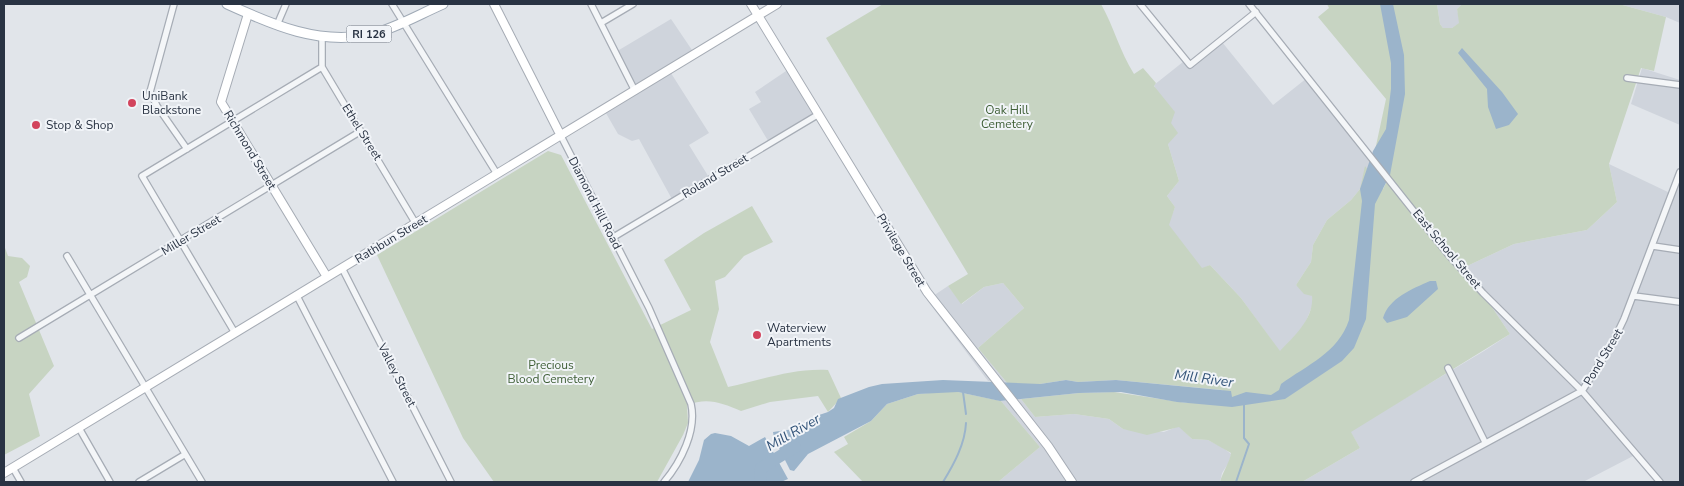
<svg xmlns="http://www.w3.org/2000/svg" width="1684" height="486" font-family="'Nunito Sans',sans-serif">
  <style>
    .built { fill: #cfd4dc }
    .green { fill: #c7d4c2 }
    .water { fill: #9bb4cb }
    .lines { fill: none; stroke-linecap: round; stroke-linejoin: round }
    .stream { stroke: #9bb4cb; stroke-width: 2 }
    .river { stroke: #9bb4cb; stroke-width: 12 }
    .street-casing { stroke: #a6acb5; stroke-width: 8 }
    .secondary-casing { stroke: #a6acb5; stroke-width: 10 }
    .primary-casing { stroke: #a0aab6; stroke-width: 11 }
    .street { stroke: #f4f6f8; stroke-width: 5.5 }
    .secondary { stroke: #fff; stroke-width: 8 }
    .primary { stroke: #fff; stroke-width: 9 }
    .poi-dot { fill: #d2445d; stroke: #f1f4f8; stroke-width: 2 }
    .labels { text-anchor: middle; stroke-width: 4; stroke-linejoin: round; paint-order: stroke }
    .shield { fill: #f1f4f8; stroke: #656d79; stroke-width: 1 }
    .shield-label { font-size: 11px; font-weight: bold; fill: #293343 }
    .poi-label { font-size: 12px; fill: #293343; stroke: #f1f4f8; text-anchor: start }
    .park-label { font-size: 12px; fill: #3f5f36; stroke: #f1f4f8 }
    .street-label { font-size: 12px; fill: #293343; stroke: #f1f4f8 }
    .water-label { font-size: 14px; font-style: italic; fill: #325378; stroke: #f1f4f8 }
  </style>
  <rect width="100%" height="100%" fill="#e1e5ea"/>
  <path class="built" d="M1437,4H1462L1457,9L1460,23L1452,28H1443L1440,24Z
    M1619,4H1680V23L1666,17Z
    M671,19L694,53L669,70L709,133L689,145L710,179L673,201L639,139L632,141L618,134L603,108L633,91L614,53Z
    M1222,42L1273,105L1307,78L1371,160L1360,189L1351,200L1327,220L1313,245L1311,262L1296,285L1312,296L1313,304L1304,326L1280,352L1241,298L1210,265L1202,269L1168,225L1175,207L1167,196L1179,181L1168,144L1171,123L1154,85L1188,58L1192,64Z
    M792,67L821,114L770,144L749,109L761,102L755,92Z
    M1642,68L1680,80V125L1631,104Z
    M1609,164L1670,193L1680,169V482H1658L1635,455L1583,482H1302L1360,448L1350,431L1484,351L1510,334L1465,267L1514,244L1587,230L1617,202Z
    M1003,283L1024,308L978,348L1008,384L988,381L927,300L948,286L962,304L984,287Z
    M1021,399L1035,417L1074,414L1109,419L1123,429L1164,432L1179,426L1192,439L1208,440L1222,447L1231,454L1229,462L1222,473L1220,482H998L1040,447L1001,401Z"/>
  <path class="green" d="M883,4H1101C1114,27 1120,52 1134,74L1143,68L1156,83L1154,86L1175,112L1171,123L1178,133L1168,144L1179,181L1167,196L1175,207L1169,225L1202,268L1210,265L1241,298L1280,351C1294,336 1314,319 1312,296L1304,294L1296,285L1311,262L1313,245L1327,220L1351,200L1360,189L1365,166L1383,189L1390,175L1374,155L1386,99L1318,17L1329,8L1327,4H1437L1440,24L1443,28H1452L1459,23L1457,9L1462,4H1619L1666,17L1654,71L1641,68L1609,164L1617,202L1587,230L1514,244L1465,267L1510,334L1351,432L1360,448L1302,482H1220C1223,471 1229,464 1231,453L1208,440L1192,439L1179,427L1147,435L1123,429L1109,419L1074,414L1035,417L1021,399L1079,393L1114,392L1187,403L1232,397L1222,390L1116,380L1078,382L1066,380L1040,384H1008L978,348L1024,308L1003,283L984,287L961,304L948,286L968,274L826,38Z
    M548,151L561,155L652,329L691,310L664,260L704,233L752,206L773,242L744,256L725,277L715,281L719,309L710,342L728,387C762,380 793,368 828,370L841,398L828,412L818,396L770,402L741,411C722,403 708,397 687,405L688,423L683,435L657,482H494L463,438L377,255Z
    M4,245L8,256L22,258L30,266L27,277L19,282L54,366L29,394L40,436L4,455Z
    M941,392H958L1001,401L1040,447L998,482H863L834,452L848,444L844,437L871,421L887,404L918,394Z"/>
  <path class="water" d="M1380,4H1393L1404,55L1405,94L1390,175L1375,204L1366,319L1354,348L1342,361L1285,399L1232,407L1177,402L1121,392L1079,393L1000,401L958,392L918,394L887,404L871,421L808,454L794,471L790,470L774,438L773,432L794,429L813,417L828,412L834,408L838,399L869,387L882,384L943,380L1040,384L1066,380L1078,382L1116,380L1231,391L1232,397L1246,392L1271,395L1279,390L1281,384C1307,365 1338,353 1349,320L1362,201L1360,189L1373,151L1386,129L1391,89V63Z
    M1462,48L1502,92L1518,114L1509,125L1496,129L1488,107L1487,89L1458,53Z
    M1430,281H1436L1438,289L1407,317L1387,323L1383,318C1389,298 1412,289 1430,281Z
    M715,433L731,436L749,446L765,437L788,479L781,482H688L699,460L704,440L711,434Z"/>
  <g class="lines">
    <path class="stream" d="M963,392L966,414
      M943,482C954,464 965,444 966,423
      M1236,482L1249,444L1244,438V405"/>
    <path class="river" d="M760,482L761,468L795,447"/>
    <g class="street-casing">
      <path id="street" d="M174,4L150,92L157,106L187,149
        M392,4L497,174
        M591,4L635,91
        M1140,4L1190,65L1256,12
        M1249,4L1447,253L1483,293L1582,391L1660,482
        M601,23L633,4
        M277,25L286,4
        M322,37V67L416,224
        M1627,78L1680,85
        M561,136L649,308L691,404C697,430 681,462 664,482
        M612,238L819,114
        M1653,246L1680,250
        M67,256L202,482
        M342,268L451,482
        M297,296L393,482
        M1634,296L1680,302
        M235,333L142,176L322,67
        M19,338L361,131
        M1448,368L1485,442
        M79,428L110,482
        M13,468L21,482
        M139,482L184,455
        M1414,482L1582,391L1612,344L1624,319L1680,172"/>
    </g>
    <g class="secondary-casing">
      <path id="secondary" d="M494,4L561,136
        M751,4L927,292L1048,446L1072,482
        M248,14L221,102L327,277
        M4,473L777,4"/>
    </g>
    <g class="primary-casing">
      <path id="primary" d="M227,4C273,25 320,46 372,34C396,28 420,14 443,4"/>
    </g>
    <use href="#street" class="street"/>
    <use href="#secondary" class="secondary"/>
    <use href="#primary" class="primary"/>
  </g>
  <g class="poi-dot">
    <circle cx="132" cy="103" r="5"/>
    <circle cx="36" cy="125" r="5"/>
    <circle cx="757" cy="335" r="5"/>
  </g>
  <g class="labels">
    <rect class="shield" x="346.5" y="25.5" width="45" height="17" rx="4"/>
    <g class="shield-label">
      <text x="369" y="38">RI 126</text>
    </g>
    <g class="poi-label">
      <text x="142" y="100">UniBank<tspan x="142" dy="14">Blackstone</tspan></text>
      <text x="46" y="129">Stop &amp; Shop</text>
      <text x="767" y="332">Waterview<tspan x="767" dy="14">Apartments</tspan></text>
    </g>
    <g class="park-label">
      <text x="1007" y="114">Oak Hill<tspan x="1007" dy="14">Cemetery</tspan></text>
      <text x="551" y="369">Precious<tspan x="551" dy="14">Blood Cemetery</tspan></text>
    </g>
    <g class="street-label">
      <text transform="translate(362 132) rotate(58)" y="4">Ethel Street</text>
      <text transform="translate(250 150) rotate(59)" y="4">Richmond Street</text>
      <text transform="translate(715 176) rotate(-31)" y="4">Roland Street</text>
      <text transform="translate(595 203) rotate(63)" y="4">Diamond Hill Road</text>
      <text transform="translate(191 235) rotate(-31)" y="4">Miller Street</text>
      <text transform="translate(391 239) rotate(-31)" y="4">Rathbun Street</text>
      <text transform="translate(1447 249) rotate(50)" y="4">East School Street</text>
      <text transform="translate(901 250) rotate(59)" y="4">Privilege Street</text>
      <text transform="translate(1603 357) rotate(-59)" y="4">Pond Street</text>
      <text transform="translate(397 375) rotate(63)" y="4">Valley Street</text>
    </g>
    <g class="water-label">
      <text transform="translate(1204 378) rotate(8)" y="5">Mill River</text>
      <text transform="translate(793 432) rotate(-30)" y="5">Mill River</text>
    </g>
  </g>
  <rect width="1684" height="486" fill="none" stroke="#293343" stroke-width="10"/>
</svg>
